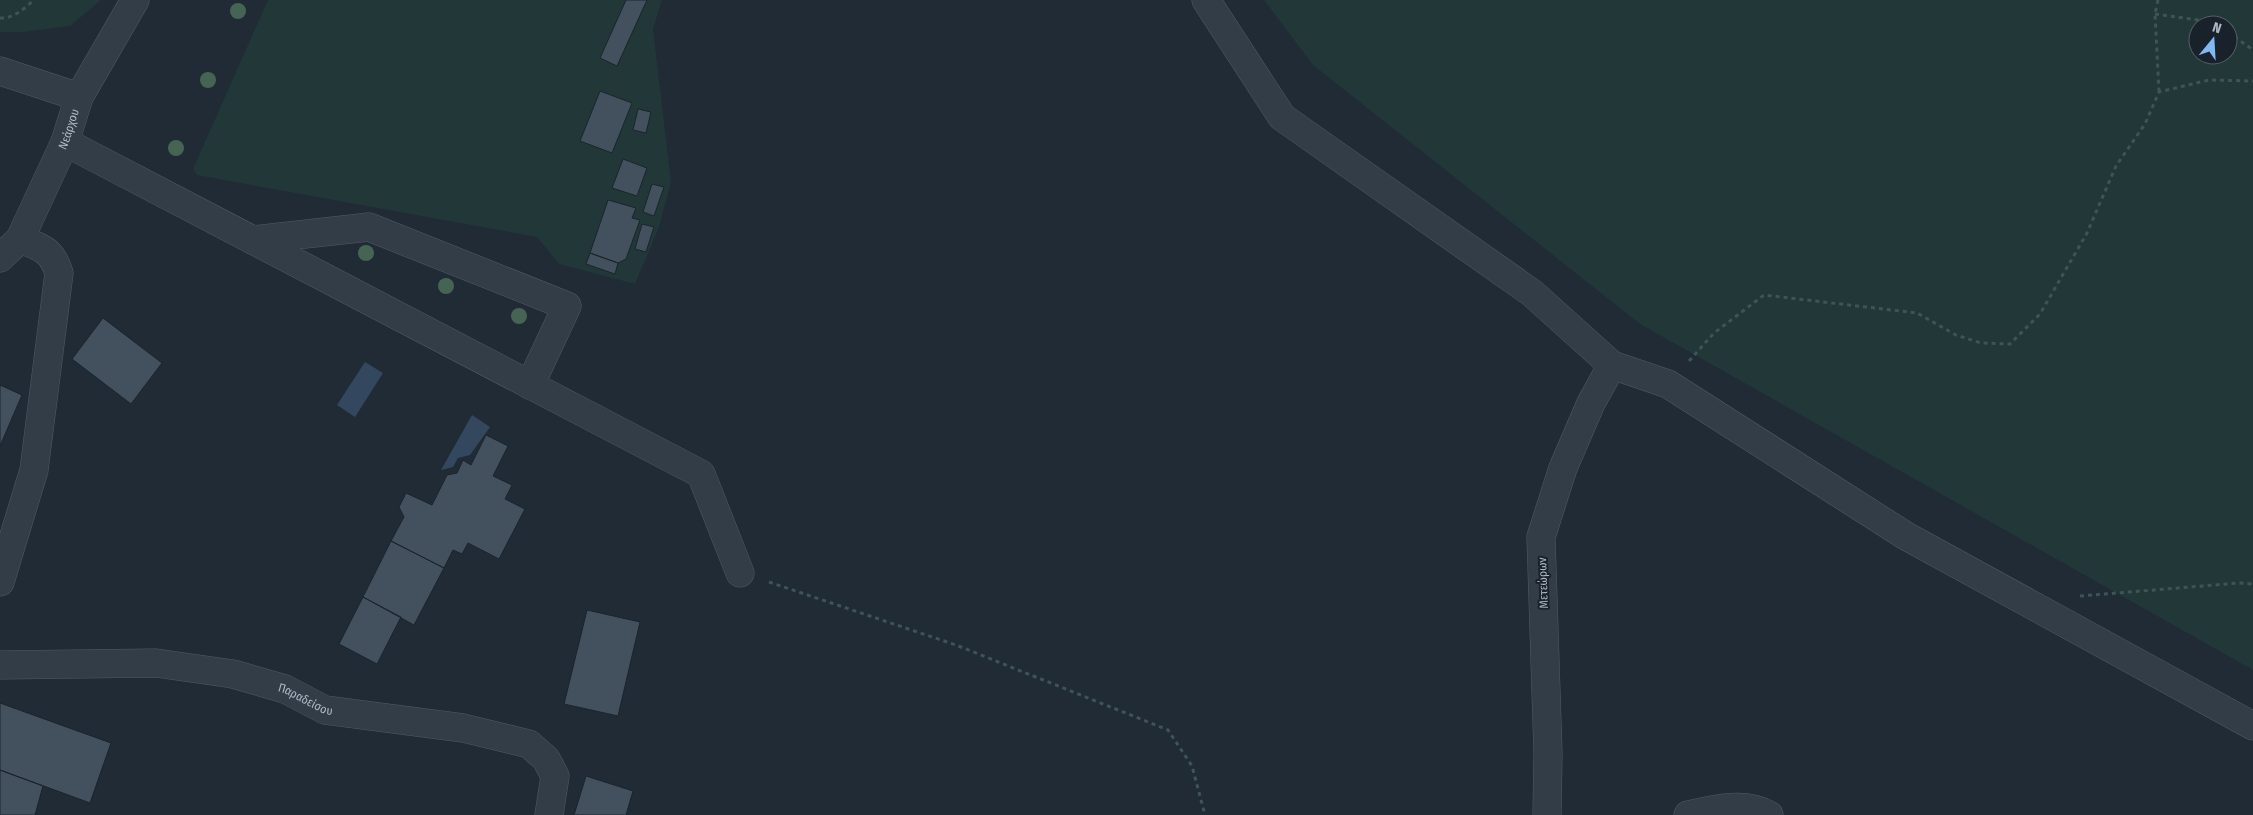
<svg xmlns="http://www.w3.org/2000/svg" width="2253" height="815" font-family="'Fira Sans Condensed',sans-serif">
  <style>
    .green { fill: #223737; fill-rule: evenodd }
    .water { fill: #33485e }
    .building { fill: #43515e; stroke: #1b242d }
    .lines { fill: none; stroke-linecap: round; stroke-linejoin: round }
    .minor-casing { stroke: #515b65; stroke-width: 29 }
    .path { stroke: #3f5454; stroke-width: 3; stroke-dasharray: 4 4; stroke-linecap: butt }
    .minor { stroke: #333d47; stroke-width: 28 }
    .tree { fill: #466454 }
    .labels { text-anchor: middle; stroke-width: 4; stroke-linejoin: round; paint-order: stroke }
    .street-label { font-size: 12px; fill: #adb8c4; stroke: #19222b }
  </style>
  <rect width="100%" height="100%" fill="#202b36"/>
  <path class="green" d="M0,0H101L70,26L23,32H0Z
    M268,0H662L653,29L671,182L659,227L635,284L559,264L537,237L197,175L193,169Z
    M1264,0H2253V670L1640,324L1313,65ZM2198,25H2228V55H2198Z"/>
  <path class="water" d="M365,362L383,373L355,417L337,405Z
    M472,415L490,427L470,455L458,458L453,467L441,470Z"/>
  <path class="building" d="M626,0H647L617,66L600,58Z
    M600,91L632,103L612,153L580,141Z
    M638,109L651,112L646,133L633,130Z
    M623,159L647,168L637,196L612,188Z
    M652,184L664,187L654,216L643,212Z
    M608,200L636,208L632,218L640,220L626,259L618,263L590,253Z
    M642,224L654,227L646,252L635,249Z
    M590,253L618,263L615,274L586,264Z
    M103,318L162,363L131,404L72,359Z
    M0,385L22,395L0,446Z
    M486,435L508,446L493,476L512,485L505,499L525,509L499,559L468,543L462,554L453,550L444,568L391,541L404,517L399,507L406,493L432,505L447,475L457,473L463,460L471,465Z
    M391,541L444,568L414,625L363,597Z
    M363,597L401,617L377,664L339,644Z
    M587,610L640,622L618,716L564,704Z
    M0,703L111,743L90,803L0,770Z
    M0,770L43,786L35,815H0Z
    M586,776L633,791L626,815H574Z"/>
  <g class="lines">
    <g class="minor-casing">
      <g id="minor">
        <path d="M1206,0L1282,117L1532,293L1612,365L1668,384L1906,536L2253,726"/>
        <path d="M0,71L79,97"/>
        <path d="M65,142L701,474L740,573"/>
        <path d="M252,240L369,227L567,306L530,385"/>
        <path id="s1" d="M0,258L20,239L65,142L79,97L135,0"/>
        <path d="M0,582L34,470L59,273C52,250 41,247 20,239"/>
        <path id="s2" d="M0,665L156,663L233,674L285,689L325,710L463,728L529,744L546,759L555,776L549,815"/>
        <path d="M1547,815L1548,753L1541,537L1563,468L1591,403L1612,365"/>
        <path d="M1688,815C1714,809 1745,801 1769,815"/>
      </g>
    </g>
    <path class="path" d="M2158,0L2155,14L2159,92
      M2155,14L2213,22L2218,25
      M0,18C13,19 25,8 34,0
      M2228,32L2253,50
      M1689,361L1714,333L1764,295L1917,313L1956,335L1981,343L2010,344L2040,314L2087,233L2116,166L2145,124L2159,92L2209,80L2253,81
      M769,582L956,645L1168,730L1192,766L1205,815
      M2080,596L2239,583L2253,584"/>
    <use href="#minor" class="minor"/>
  </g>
  <g class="tree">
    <circle cx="238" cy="11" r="8"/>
    <circle cx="208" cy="80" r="8"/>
    <circle cx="176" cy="148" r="8"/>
    <circle cx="366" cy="253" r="8"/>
    <circle cx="446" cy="286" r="8"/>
    <circle cx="519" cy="316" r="8"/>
  </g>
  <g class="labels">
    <g class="street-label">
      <text dy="4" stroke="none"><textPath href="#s1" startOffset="148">Νεάρχου</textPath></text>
      <text transform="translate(1543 583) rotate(-92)" y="4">Μετεώρων</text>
      <text dy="4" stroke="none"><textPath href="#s2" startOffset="311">Παραδείσου</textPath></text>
    </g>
  </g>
  <g transform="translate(2213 40) rotate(18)"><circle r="24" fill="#19222b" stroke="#545e68"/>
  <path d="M0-4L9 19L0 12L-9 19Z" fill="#80b8f6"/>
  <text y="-8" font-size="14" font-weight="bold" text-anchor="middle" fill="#adb8c4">N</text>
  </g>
</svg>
